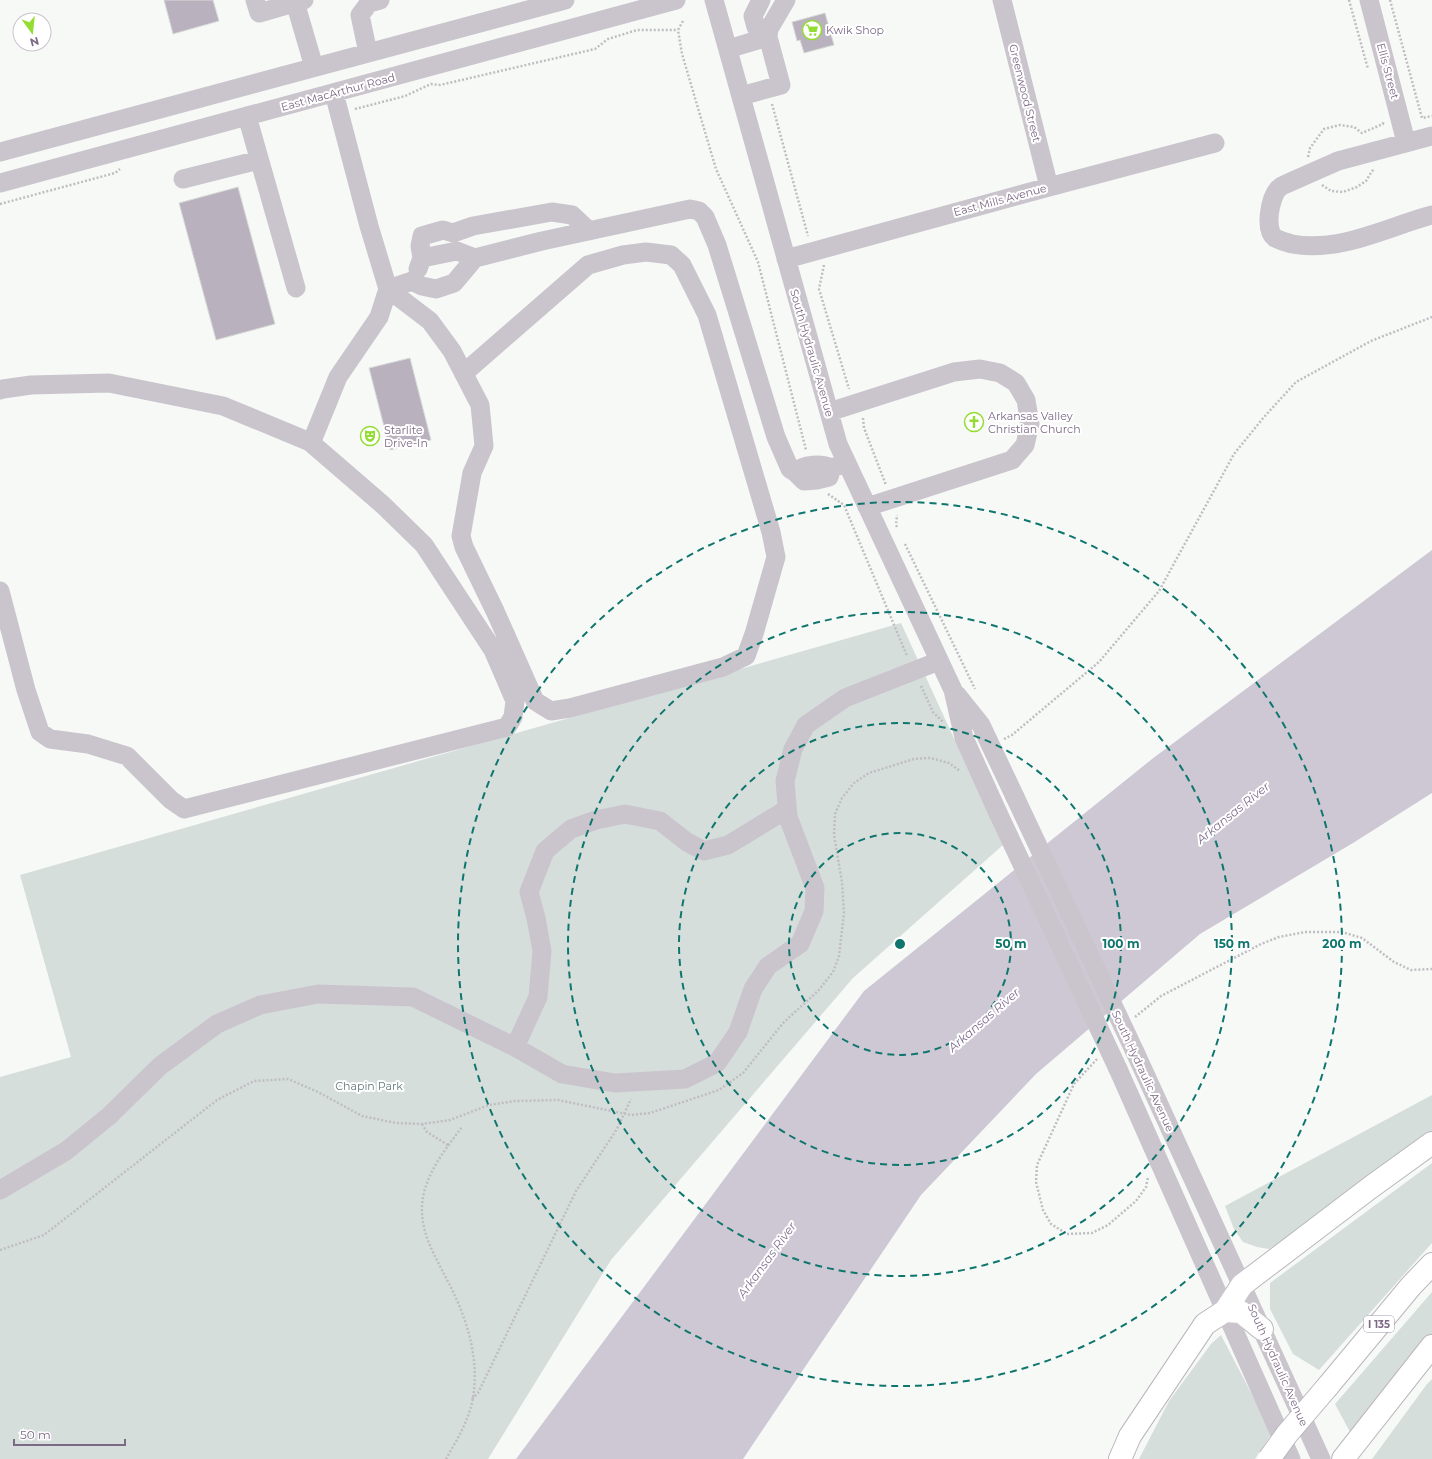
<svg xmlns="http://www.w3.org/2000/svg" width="1432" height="1459" font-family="Montserrat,sans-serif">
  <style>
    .green { fill: #d6dedc }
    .water { fill: #cec8d4 }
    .building { fill: #b9b2be; stroke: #d9dbd9 }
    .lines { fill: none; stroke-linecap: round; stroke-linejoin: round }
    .highway-casing { stroke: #bab6bd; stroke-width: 24 }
    .path { stroke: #c0bdc2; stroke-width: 2.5; stroke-dasharray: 2 2; stroke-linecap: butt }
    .minor { stroke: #cac5cc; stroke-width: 19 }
    .highway { stroke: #fff; stroke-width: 22 }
    .highway-bridge-casing { stroke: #bab6bd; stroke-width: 24; stroke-linecap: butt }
    .minor-bridge { stroke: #cac5cc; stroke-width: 19 }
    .highway-bridge { stroke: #fff; stroke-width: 22 }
    .ring { fill: none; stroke: #0f766e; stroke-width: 2; stroke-dasharray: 7 5 }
    .labels { text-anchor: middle; stroke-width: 4; stroke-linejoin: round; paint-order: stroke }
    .shield { fill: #fff; stroke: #a396aa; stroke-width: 1 }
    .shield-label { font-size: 10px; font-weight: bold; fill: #7c6986 }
    .poi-label { font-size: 11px; fill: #7c6986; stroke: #fff; text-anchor: start }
    .street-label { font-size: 11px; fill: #7c6986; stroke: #fff }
    .park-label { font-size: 11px; fill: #647979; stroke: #fff }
    .water-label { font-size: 12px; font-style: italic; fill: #7f7090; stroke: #fff }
    .centre { fill: #0f766e; stroke: #fff; stroke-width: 2 }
    .ring-label { font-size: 12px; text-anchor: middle; font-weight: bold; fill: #0f766e; stroke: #fff; stroke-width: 4; stroke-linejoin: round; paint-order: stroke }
  </style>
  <rect width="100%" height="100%" fill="#f7f9f7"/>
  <path class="green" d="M901,623L1003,845L853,978L611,1260L488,1459H0V1077L71,1057L20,875Z
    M1432,1095V1131L1360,1181L1290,1236L1269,1249L1257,1247L1243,1242L1234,1229L1225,1206Z
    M1432,1163V1243L1319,1370L1293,1354L1270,1309V1283Z
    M1432,1292V1335L1412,1356L1350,1432L1335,1404Z
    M1221,1335L1272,1433L1255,1459H1139L1169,1401L1211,1344Z
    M1432,1379V1459H1372L1427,1384Z"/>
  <path class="water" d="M1432,550V793L1353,843L1200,934L1036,1074L921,1195L743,1459H516L864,991L1152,759Z"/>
  <path class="building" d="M164,0H213L219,21L173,34Z
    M825,13L834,45L804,53L800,40L797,41L792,22Z
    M238,187L275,324L216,340L179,203Z
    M410,358L431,440L390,450L369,368Z"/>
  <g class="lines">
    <g class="highway-casing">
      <path id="highway" d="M1225,1311L1241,1312L1262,1329
        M1328,1386L1411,1286L1432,1264
        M1120,1459L1130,1436L1205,1324L1225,1311L1242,1285L1371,1187L1432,1143
        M1343,1459L1432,1346"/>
    </g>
    <path class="path" d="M1349,0L1368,69
      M1390,0L1422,118L1432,116
      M683,21L678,30L682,54L716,169L758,262L806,450
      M772,104L808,236
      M355,109L405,96L431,84L440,85L595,49L608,39L637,30H678
      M1308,157L1310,148L1324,129L1340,125L1354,127L1362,133L1383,124V122
      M1322,185L1331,191L1343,192L1357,187L1366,181L1372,171L1374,170
      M0,204L115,173L120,169
      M824,265L819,289L849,389
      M863,418L864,428L886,485
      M828,494L844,505L907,656
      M897,527L896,525L897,515
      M905,544L975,689
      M921,686L933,712L943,722
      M1004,739L1012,735L1099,662L1159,591L1234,454L1264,417L1296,382L1371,341L1432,317
      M1135,1017L1161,996L1261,944L1279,937L1305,932H1342L1362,938L1394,962L1411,970L1432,969
      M1097,1059L1074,1084L1037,1165L1036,1182L1043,1210L1051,1224L1067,1234L1092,1233L1108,1225L1136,1201L1146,1187L1148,1177
      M422,1124L427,1132L448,1145
      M0,1250L44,1235L217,1100L254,1081L288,1079L318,1092L362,1116L396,1123L422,1124L450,1120L489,1105L515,1101L558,1100L631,1115L650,1113L719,1090L743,1073L784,1022L818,991L833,972L839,956L844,913L842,882L834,835L835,814L842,798L854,783L869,773L914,759L930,758L949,763L960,771
      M472,1399L478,1393L576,1191L617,1129L631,1099
      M446,1459C457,1440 469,1420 473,1398C480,1355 465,1313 445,1276C434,1254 421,1233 422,1207C423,1177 444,1151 462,1127"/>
    <path class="minor" d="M255,0L259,13L304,0
      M714,0L838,444L953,690L964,738L998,813
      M761,0L753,16L756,27L768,37L769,29L786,0
      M1002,0L1049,187
      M1369,0L1406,142
      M295,2L314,67
      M728,49L768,37L781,85L741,96
      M368,53L360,15L369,3L380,0
      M247,116L296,288
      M1432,136L1338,161L1286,184C1283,185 1280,187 1278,189C1270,198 1264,230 1275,238C1279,240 1288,243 1292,244C1340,253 1387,227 1432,215
      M0,152L565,0
      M183,179L259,160
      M0,183L676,0
      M422,258L420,246L422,236L443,230L453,233L473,226L552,212L572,215L589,231
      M786,259L1045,188L1215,143
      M418,269L422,258L457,251L475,258
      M388,289L430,321L452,351L480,405L484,446L472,473L461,536L464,547L495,611L535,701L551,711L570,708L723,667L746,656L754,634L776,557L771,532L707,315L682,265L671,255L646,252L623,255L588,265L464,373
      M388,289L412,281L422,286L436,289L454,283L475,258L542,241L690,209L699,211L705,217L717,245L776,437L790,469L795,472L804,481L817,480L829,477L832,468L846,463
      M0,390L3,389L31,385L109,383L223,406L310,442L383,505L424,545L493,650L515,701L513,717L507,727L184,809L171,800L127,756L88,744L50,739L40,732L26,690L0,591
      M829,412L954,372L980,369L1000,373L1016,383L1026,400L1030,424L1025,445L1012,460L867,507
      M310,442L314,436L338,377L379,317L388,289L369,226L334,93
      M795,472C804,464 821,463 832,468
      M957,695L981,725L1015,797
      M515,1047L538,997L542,951L536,918L529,892L545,851L571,829L596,820L625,814L660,821L687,842L704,851L728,845L787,809
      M1135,1052L1321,1459
      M1118,1069L1291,1459
      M0,1190L66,1151L109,1116L160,1066L217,1024L260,1005L318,994L413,997L515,1047L562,1074L615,1083L685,1079L717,1063L738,1032L753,989L768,966L800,944L814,911L815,888L788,817L785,781L793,749L806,725L845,698L939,661"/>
    <use href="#highway" class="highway"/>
    <g class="highway-bridge-casing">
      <path id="highway-bridge" d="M1269,1459L1287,1434L1328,1386"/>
    </g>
    <path class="minor-bridge" d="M1015,797L1135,1052
      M998,813L1118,1069"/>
    <use href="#highway-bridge" class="highway-bridge"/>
  </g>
  <g class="ring">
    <circle cx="900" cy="944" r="111"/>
    <circle cx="900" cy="944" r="221"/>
    <circle cx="900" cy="944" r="332"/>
    <circle cx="900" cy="944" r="442"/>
  </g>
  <defs>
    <g id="supermarket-ring" transform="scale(1)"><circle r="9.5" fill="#fff" stroke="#93dd33" stroke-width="1.5"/><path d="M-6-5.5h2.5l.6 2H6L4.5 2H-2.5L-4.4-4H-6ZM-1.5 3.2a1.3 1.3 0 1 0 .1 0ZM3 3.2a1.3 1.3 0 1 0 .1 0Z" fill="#93dd33"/></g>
    <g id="church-ring" transform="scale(1)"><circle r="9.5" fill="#fff" stroke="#93dd33" stroke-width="1.5"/><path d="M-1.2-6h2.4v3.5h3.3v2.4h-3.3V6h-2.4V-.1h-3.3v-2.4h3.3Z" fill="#93dd33"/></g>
    <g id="theatre-ring" transform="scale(1)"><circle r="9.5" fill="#fff" stroke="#93dd33" stroke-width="1.5"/><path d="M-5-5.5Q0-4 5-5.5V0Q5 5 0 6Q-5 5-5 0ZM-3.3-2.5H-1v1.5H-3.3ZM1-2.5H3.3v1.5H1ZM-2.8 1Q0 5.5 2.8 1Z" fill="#93dd33"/></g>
  </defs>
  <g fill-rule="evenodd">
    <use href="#supermarket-ring" x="812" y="30"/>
    <use href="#church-ring" x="974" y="422"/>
    <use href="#theatre-ring" x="370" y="436"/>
  </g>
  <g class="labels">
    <rect class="shield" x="1364" y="1316" width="30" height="16" rx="3"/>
    <g class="shield-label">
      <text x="1379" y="1328">I 135</text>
    </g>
    <g class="poi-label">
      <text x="826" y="34">Kwik Shop</text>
      <text x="988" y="420">Arkansas Valley<tspan x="988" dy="13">Christian Church</tspan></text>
      <text x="384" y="434">Starlite<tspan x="384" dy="13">Drive-In</tspan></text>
    </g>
    <g class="street-label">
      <text transform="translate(1388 71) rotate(75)" y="4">Ellis Street</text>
      <text transform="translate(338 92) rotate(-15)" y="4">East MacArthur Road</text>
      <text transform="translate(1025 93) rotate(76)" y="4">Greenwood Street</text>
      <text transform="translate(1000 200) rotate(-15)" y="4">East Mills Avenue</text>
      <text transform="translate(812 353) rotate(74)" y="4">South Hydraulic Avenue</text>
      <text transform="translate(1143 1071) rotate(65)" y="4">South Hydraulic Avenue</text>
      <text transform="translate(1278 1365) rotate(66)" y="4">South Hydraulic Avenue</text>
    </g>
    <g class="park-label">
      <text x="369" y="1090">Chapin Park</text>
    </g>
    <g class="water-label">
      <text transform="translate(1233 813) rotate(-39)" y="4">Arkansas River</text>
      <text transform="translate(984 1020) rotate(-41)" y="4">Arkansas River</text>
      <text transform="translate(767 1260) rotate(-54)" y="4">Arkansas River</text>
    </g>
  </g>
  <circle cx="900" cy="944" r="6" class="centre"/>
  <g class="ring-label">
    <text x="1011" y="948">50 m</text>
    <text x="1121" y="948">100 m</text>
    <text x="1232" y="948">150 m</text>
    <text x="1342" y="948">200 m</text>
  </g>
  <g transform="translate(32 32) rotate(165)"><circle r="19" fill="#ffffff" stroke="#cbc3cf"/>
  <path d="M0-3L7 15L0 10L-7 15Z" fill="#93dd33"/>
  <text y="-6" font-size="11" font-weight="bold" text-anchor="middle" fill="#7c6986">N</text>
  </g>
  <path d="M14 1439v6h111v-6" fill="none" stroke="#7c6986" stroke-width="2"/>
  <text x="20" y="1439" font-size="12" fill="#7c6986" stroke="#ffffff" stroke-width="3" paint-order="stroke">50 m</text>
</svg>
